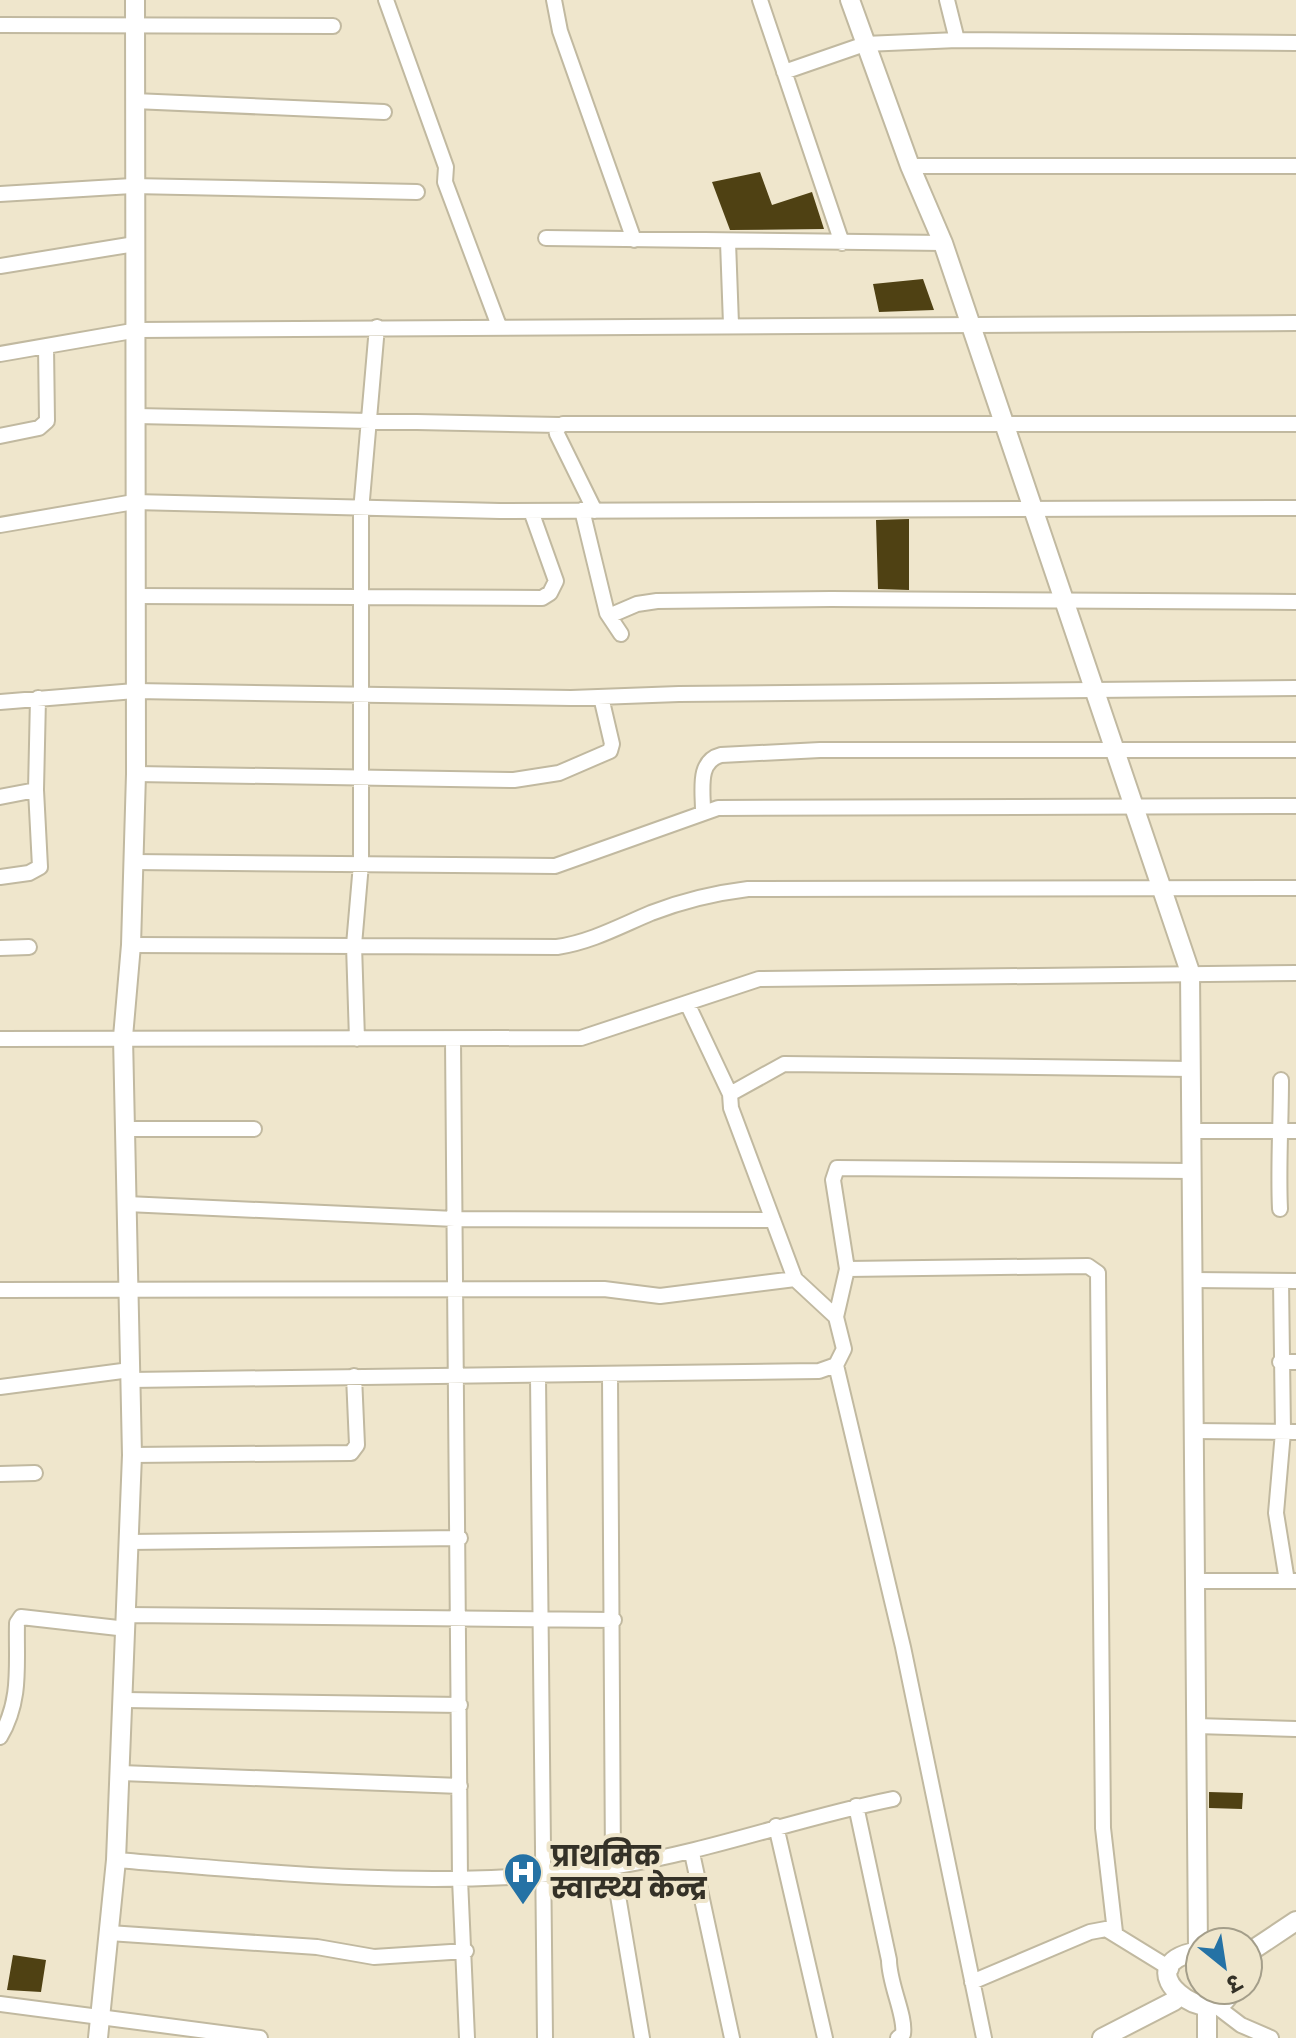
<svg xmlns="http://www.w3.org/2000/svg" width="1296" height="2038" font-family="Poppins,'Noto Sans Devanagari',sans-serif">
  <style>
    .building { fill: #4f4113 }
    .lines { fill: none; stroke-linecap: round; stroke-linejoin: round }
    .minor-casing { stroke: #c1b9a0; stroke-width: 18 }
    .tertiary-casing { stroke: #c1b9a0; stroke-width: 22 }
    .minor { stroke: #fff; stroke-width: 14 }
    .tertiary { stroke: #fff; stroke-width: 18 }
    .labels { text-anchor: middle; stroke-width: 8; stroke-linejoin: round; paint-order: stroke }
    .poi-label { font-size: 28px; font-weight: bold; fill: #343127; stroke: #efe6cc; text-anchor: start }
  </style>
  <rect width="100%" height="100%" fill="#efe6cc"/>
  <path class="building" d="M760,172L772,205L812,192L824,229L730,230L712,182Z
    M923,279L934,310L879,312L873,284Z
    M909,519V590L878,589L876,520Z
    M1209,1792L1243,1793L1242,1809L1209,1808Z
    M13,1955L46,1960L41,1992L7,1990Z"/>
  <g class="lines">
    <g class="minor-casing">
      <path id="minor" d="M386,0L446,167L445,182L499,326
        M554,0L560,31L634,240
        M760,0L842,243
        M947,0L957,40
        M0,25L333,26
        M784,72L865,44L957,40L1296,43
        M134,101L384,112
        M910,166H1296
        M0,194L132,186L417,192
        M546,238L943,243
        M728,242L731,324
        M0,266L135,244
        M0,354L138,330L1296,323
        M136,416L560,425
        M0,436L39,428L47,421L46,346
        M582,510L607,613L621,634
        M595,511L557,434L556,429L563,424H1296
        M0,525L134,502L500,511L1296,508
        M134,596L542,598L550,593L556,581L531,511
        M609,616L637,604L657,601L831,599L1296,602
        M0,702L135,691L571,698L679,694L1296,688
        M136,774L514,780L559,773L610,751L612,744L601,697
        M0,797L36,790
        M703,811C703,790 697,761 721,755L820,750H1296
        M133,862L555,866L718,808L1296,806
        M0,877L29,873L40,867L36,790L38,698
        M131,945L557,947C591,942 620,926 651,913C682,901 715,893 748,889L1296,888
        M0,948L29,947
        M687,1003L730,1094
        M0,1039L581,1038L759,979L1296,973
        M357,1039L354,945L361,864V511L377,327
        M453,1040L460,1879L467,2038
        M125,1129H254
        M1191,1131H1296
        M127,1204L455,1219L773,1220
        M1280,1209C1278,1167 1281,1123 1281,1080
        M847,1269L1088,1266L1098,1273L1103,1828L1115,1932
        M1193,1280L1296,1281
        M1281,1281L1283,1432L1276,1513L1287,1581
        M0,1290L604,1289L660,1296L795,1279
        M836,1317L795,1279L731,1108L730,1094L784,1064L1192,1069
        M1280,1362H1296
        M836,1365L903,1647L984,2038
        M610,1376L613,1866L642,2038
        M538,1377L545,2038
        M130,1380L819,1371L836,1365L844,1349L836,1317L847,1269L833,1180L837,1168L1192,1171
        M0,1387L130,1370
        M1193,1431L1296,1432
        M132,1455L351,1453L357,1445L354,1376
        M0,1474L35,1473
        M129,1542L460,1538
        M1197,1581H1296
        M127,1615L614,1620
        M125,1700L460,1705
        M1196,1726L1296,1729
        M0,1737C22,1700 16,1664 17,1623L21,1617L127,1629
        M121,1773L460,1786
        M856,1806L889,1960C889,1984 906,2016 903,2034L898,2038
        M776,1826L825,2038
        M692,1853L732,2038
        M116,1860C282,1873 451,1892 617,1866C711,1851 799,1818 893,1799
        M109,1933L317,1947L374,1957L466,1951
        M972,1982L1090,1932L1106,1929L1171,1969
        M0,2004L260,2038
        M1220,2009L1241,2025L1271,2038"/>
    </g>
    <g class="tertiary-casing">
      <path id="tertiary" d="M850,0L910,166L943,243L1190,972L1198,1950
        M1200,1951C1117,1964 1216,2038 1231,1990
        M1248,1953L1296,1921
        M98,2038L116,1860L132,1455L123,1037L131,945L136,774L135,0
        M1102,2038L1174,2001
        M1207,2038V2014"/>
    </g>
    <use href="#minor" class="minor"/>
    <use href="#tertiary" class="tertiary"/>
  </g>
  <defs>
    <g id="hospital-pin" transform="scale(2)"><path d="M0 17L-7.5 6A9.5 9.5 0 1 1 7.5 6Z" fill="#2572a5" stroke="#efe6cc"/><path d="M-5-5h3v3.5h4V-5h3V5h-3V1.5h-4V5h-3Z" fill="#fff"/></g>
  </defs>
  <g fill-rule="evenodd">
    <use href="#hospital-pin" x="523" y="1872"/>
  </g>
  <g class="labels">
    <g class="poi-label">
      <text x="551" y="1866">प्राथमिक<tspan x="551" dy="32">स्वास्थ्य केन्द्र</tspan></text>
    </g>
  </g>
  <g transform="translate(1224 1966) rotate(150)"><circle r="38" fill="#efe6cc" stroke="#a49e8a" stroke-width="2"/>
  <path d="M0-6L14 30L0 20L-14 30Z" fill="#2572a5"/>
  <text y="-12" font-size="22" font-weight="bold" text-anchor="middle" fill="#343127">उ</text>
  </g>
</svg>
